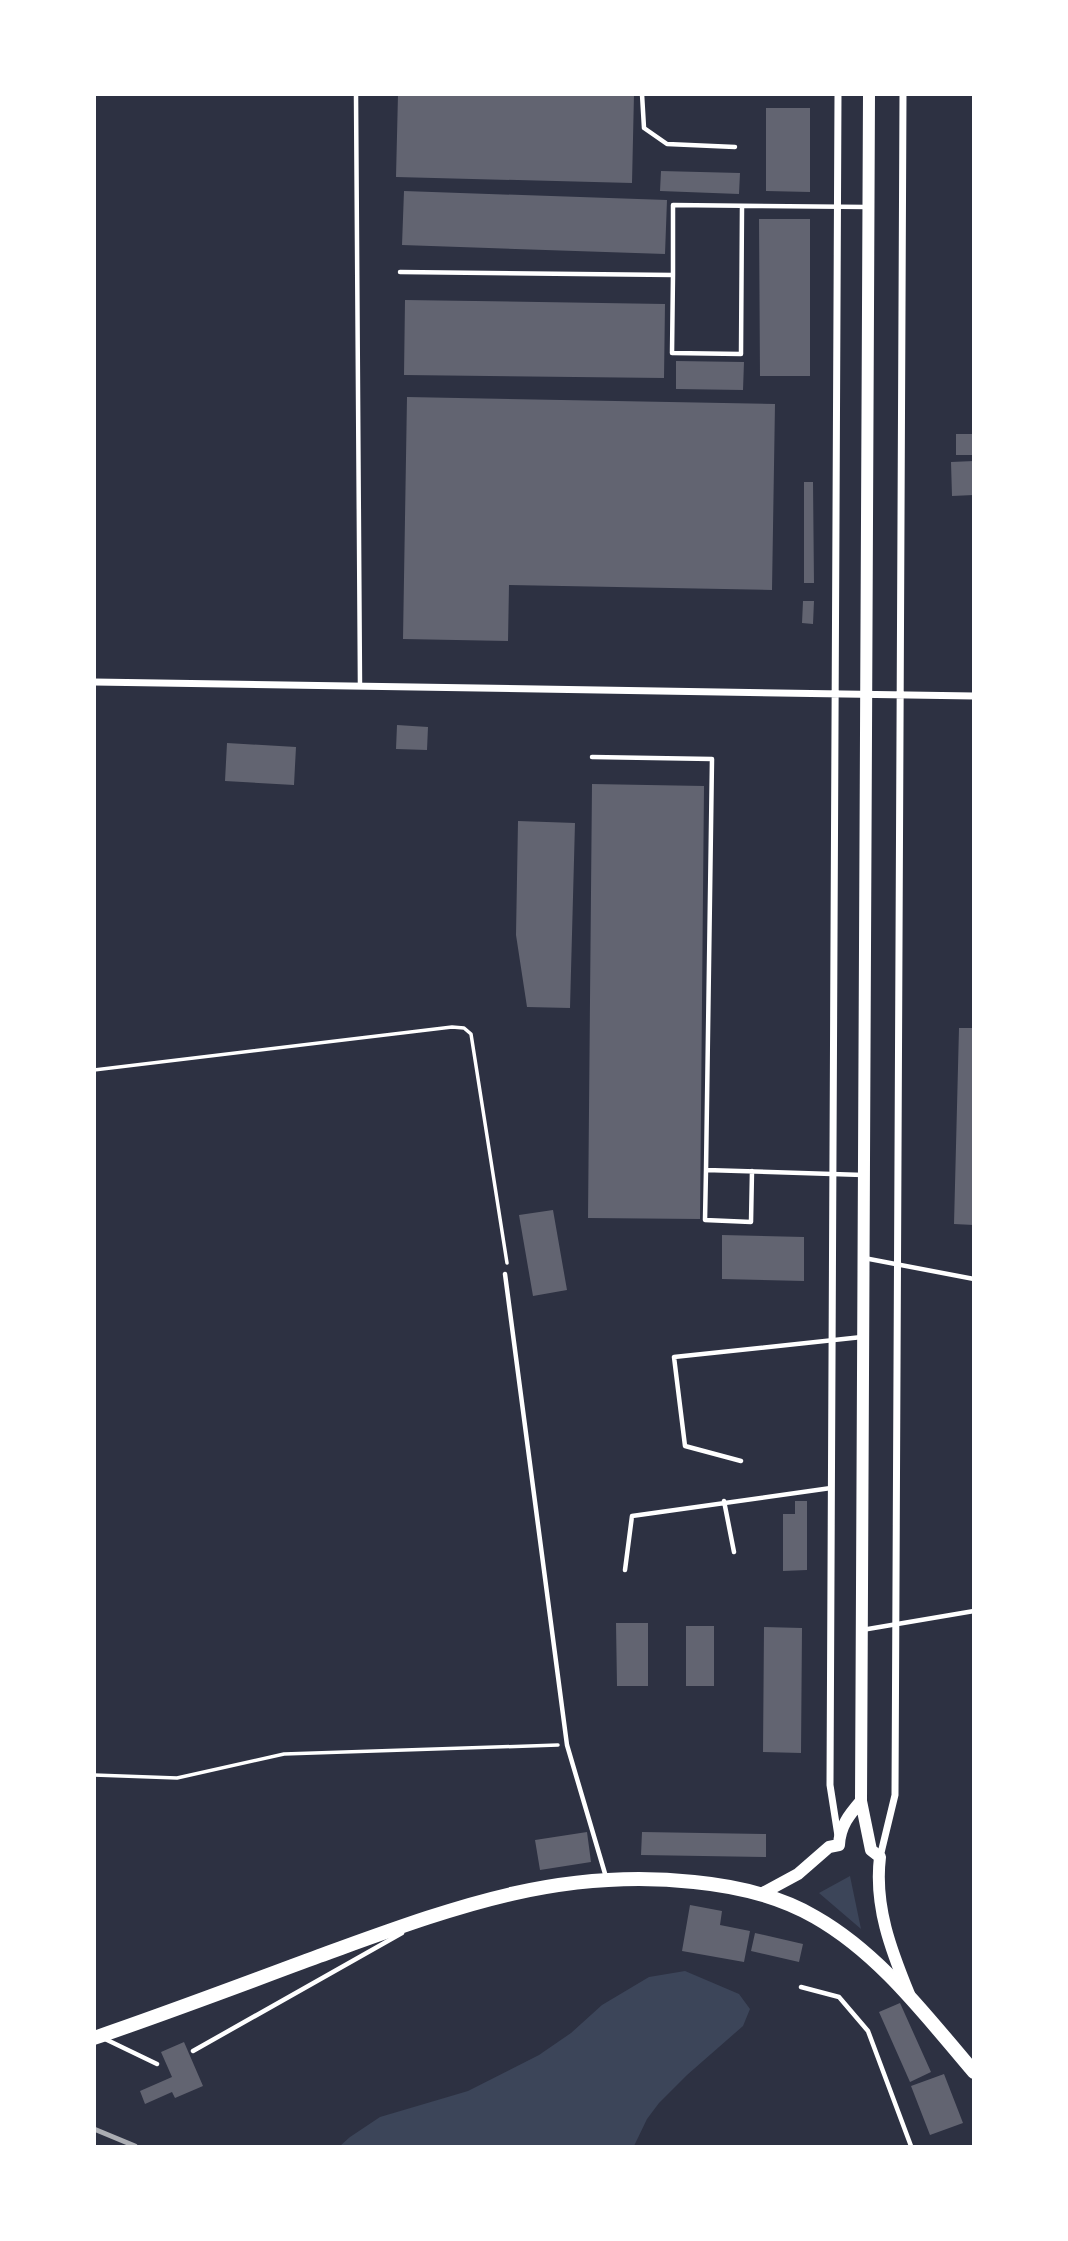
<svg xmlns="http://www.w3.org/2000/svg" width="1068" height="2241" font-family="Lato,sans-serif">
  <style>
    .green { fill: #3c4559 }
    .building { fill: #626471 }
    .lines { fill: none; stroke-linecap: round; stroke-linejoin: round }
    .path { stroke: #fff; stroke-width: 3.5 }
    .service { stroke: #fff; stroke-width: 4.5 }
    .minor { stroke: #fff; stroke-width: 7 }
    .secondary { stroke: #fff; stroke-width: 12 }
    .trunk { stroke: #fff; stroke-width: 14 }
    .rail { stroke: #abadb3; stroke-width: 5 }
  </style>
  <rect width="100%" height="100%" fill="#2d3142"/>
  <path class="green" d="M850,1876L861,1929L819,1893Z
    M685,1971L739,1994L750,2009L743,2026L687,2075L659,2103L647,2119L634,2146H340L350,2137L380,2117L468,2091L539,2055L571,2033L602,2005L649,1977Z"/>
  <path class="building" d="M398,94H634L632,183L396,177Z
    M766,108H810V192L766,191Z
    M661,171L740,173L739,194L660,191Z
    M404,191L667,200L665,254L402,245Z
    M759,219H810V376H760Z
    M405,300L665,304L664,378L404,375Z
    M676,361L744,362L743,390L676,389Z
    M407,397L775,404L772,590L509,585L508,641L403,639Z
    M956,434H974V455H956Z
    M974,461V495L952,496L951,462Z
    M804,482H813L814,583H804Z
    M803,601H814L813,624L802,623Z
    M397,725L428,727L427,750L396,749Z
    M227,743L296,747L294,785L225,781Z
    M592,784L704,786L700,1219L588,1218Z
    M518,821L575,823L570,1008L527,1007L516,935Z
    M959,1028H974V1225L954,1224Z
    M553,1210L567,1290L533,1296L519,1215Z
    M722,1235L804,1237V1281L722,1279Z
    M795,1501H807V1570L783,1571V1514H795Z
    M616,1623H648V1686H617Z
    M686,1626H714V1686H686Z
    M764,1627L802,1628L801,1753L763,1752Z
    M587,1832L591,1862L540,1870L535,1840Z
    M642,1832L766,1834V1857L641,1855Z
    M690,1905L722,1911L720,1925L750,1931L744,1962L682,1951Z
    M755,1933L803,1944L799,1962L751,1951Z
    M900,2003L931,2072L910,2082L879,2012Z
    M184,2042L203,2086L175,2098L172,2092L145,2104L140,2091L172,2077L161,2052Z
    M944,2074L963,2123L930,2135L911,2086Z"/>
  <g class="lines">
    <path class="path" d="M94,1070L452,1027L464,1028L471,1034L507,1263
      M94,1775L177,1778L284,1754L558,1745"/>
    <path class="service" d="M356,94L360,686
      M642,94L644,128L667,144L735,147
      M400,272L673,275V205L867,207
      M673,275L672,353L741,354L742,206
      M592,757L712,759L706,1170L863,1175
      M706,1170L705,1220L751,1222L752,1171
      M864,1258L974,1279
      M505,1274L567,1745L606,1877
      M741,1461L685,1446L674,1357L862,1337
      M724,1501L734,1552
      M625,1570L632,1516L831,1488
      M862,1630L974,1611
      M801,1987L839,1997L868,2031L911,2146
      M103,2038L157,2064
      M193,2051L402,1933"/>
    <path class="minor" d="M838,94L830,1785L838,1836
      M94,682L974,696
      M880,1857L895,1795L903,94"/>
    <path class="secondary" d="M869,94L861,1801L871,1850L880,1857C874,1906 891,1950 909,1994
      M761,1894L798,1874L829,1847L839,1845C840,1826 849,1815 861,1801"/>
    <path class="trunk" d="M94,2038C170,2012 244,1984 319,1956C447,1910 555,1867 694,1882C735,1886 779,1896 815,1917C880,1954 926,2016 974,2072"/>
    <path class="rail" d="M94,2129L135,2146"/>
  </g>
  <rect width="1068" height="2241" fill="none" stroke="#ffffff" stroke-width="192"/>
</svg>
